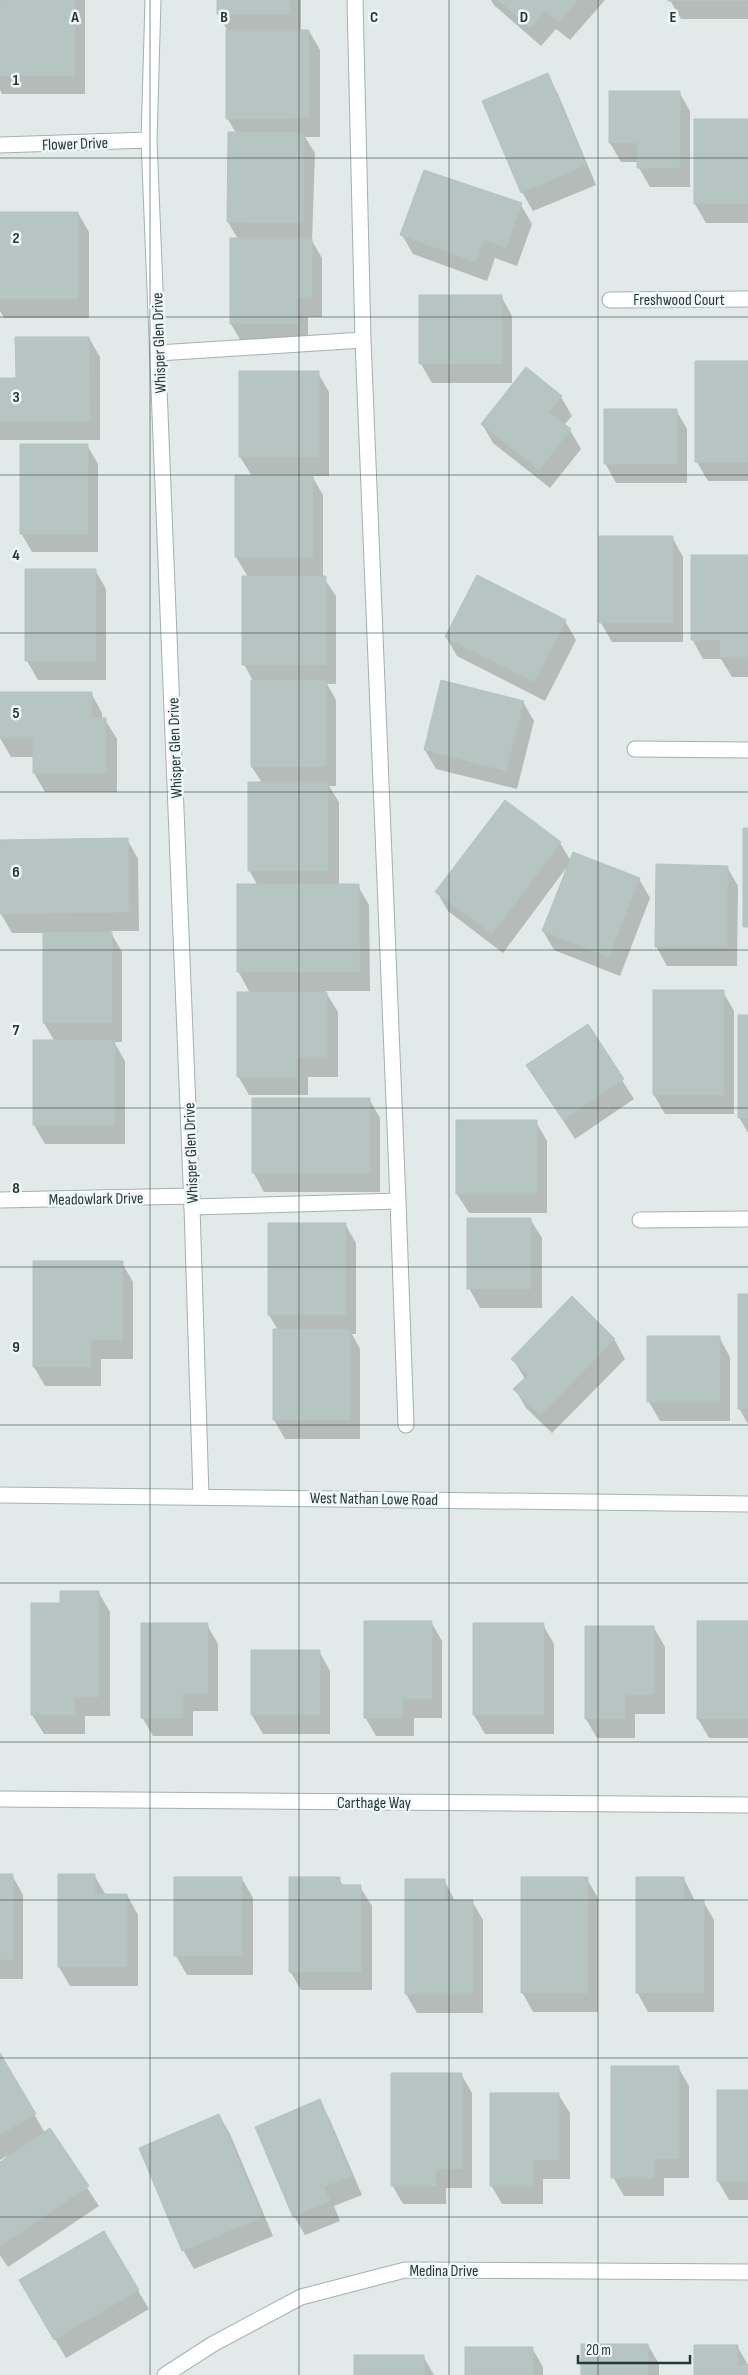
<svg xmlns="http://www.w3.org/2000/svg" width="748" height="2375" font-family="'Sofia Sans Condensed',sans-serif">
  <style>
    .shadow { fill: #0003 }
    .building { fill: #b7c5c2; stroke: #b4c3c0 }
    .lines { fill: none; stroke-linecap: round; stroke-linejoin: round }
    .lane-casing { stroke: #a4b1b0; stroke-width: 17 }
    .street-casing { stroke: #a4b1b0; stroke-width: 17 }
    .secondary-casing { stroke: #a1b5b2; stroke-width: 17 }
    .lane { stroke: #fff; stroke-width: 15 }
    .street { stroke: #fff; stroke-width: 15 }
    .secondary { stroke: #fff; stroke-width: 15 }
    .grid { fill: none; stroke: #233938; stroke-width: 1; stroke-opacity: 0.55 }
    .labels { text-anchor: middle; stroke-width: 5; stroke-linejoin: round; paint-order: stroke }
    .street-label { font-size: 16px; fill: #233938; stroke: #f1f7f6 }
    .grid-label { font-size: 16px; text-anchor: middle; font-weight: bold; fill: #233938; stroke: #f1f7f6; stroke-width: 5; stroke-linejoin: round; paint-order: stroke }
  </style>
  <rect width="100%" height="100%" fill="#e1eae8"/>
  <path class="shadow" d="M0,0H85V94H2L0,90Z
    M218,0H301V31H309L320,50V137H305L315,153L312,241L322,258V317H308V343H242L231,324L238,239L228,222L236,133L227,118V30L218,14Z
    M491,0H605L570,40L556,29L541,46L494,5Z
    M670,0H748V19H681Z
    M547,75L558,94L596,185L533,211L522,192Z
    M679,92L690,111V187H650L639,168V162H621L610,143Z
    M748,120V223H706L695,204Z
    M521,205L532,224L517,266L495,258L487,281L413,254L402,235Z
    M0,213H78L89,232V318H4L0,311Z
    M501,296L512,316V383H432L421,364Z
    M89,338L100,357V440H0V379H17Z
    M697,363H748V481H708L697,462Z
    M240,373H318L329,392V476H312L323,495V577L336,596V684H327L336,700V786H329L339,802V886H358L369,905L370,991H325L338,1012V1077H308V1095H249L238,1076L250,993L238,971L258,886L249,870L262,783L252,767L253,681L244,664L248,577L236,557V476H252L240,457Z
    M561,397L572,416L564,425L570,430L581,449L550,488L493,443L482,424Z
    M676,410L687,429V483H616L605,463Z
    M87,445L98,464V552H32L21,533Z
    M601,537H672L683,557V642H612L601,623Z
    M748,556V677H732L721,659H703L692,639Z
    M95,570L106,589V680H38L27,661Z
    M565,621L576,640L545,701L457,656L446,637Z
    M0,693H91L102,713V720H105L117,739V792H45L34,773V757H11L0,738Z
    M523,702L534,721L517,789L436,769L425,750Z
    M127,839L138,859L139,931H110L122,952V1042H114L125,1061V1144H45L34,1125L55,1042L44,1023V933H12L1,914L0,841Z
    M560,843L571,861L639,879L650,898L620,976L554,950L543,931L567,867L503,953L448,911L437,892Z
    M727,867L738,886L737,966H667L656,946Z
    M723,992L734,1011V1114H665L654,1095Z
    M748,1017V1133L739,1117Z
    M587,1026L634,1099L575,1139L528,1066Z
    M369,1099L380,1118V1192H264L253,1172Z
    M536,1122L547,1141V1213H469L457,1194Z
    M530,1219L542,1238V1308H480L469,1288Z
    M345,1224L356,1243V1334H352L360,1349V1439H285L274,1420L278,1330L269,1315Z
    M34,1263H122L133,1282V1359H101V1386H45L34,1367Z
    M748,1295V1424L739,1408Z
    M649,1337H719L730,1357V1421H660L649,1402Z
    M614,1339L625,1359L552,1433L526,1408L515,1389L525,1379L513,1359Z
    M99,1593L110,1612V1716H85V1734H44L32,1715L61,1605Z
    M431,1622L442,1641V1718H414V1736H376L365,1717Z
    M698,1622H748V1738H709L698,1719Z
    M207,1625L218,1644V1711H193V1736H153L142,1717Z
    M543,1625L554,1644V1734H485L474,1715Z
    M586,1628H654L665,1647V1714H635V1738H597L586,1719Z
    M319,1651L330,1671V1734H263L252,1715Z
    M0,1875H12L23,1895V1979H0Z
    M94,1875L106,1895H127L138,1915V1986H70L59,1967Z
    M242,1879L253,1898V1975H187L176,1956Z
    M339,1879L344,1887H360L372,1906V1990H301L290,1971Z
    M587,1879L598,1898V2012H533L522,1992Z
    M684,1879L695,1901H703L714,1920V2012H648L637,1992Z
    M444,1880L455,1901H472L483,1920V2013H417L406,1994Z
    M0,2055L45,2133L49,2130L99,2206L8,2267L0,2255V2163L8,2158L7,2156L0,2160Z
    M678,2067L689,2086V2178H664V2196H624L613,2177Z
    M461,2074L472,2093V2188H446V2204H403L392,2185Z
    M748,2091V2200H729L718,2181Z
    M558,2094L570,2113V2179H543V2204H502L491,2185Z
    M320,2101L330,2120L362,2195L334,2206L340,2221L305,2235L294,2216Z
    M219,2115L230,2134L273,2236L194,2269L183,2250Z
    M103,2232L149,2309L66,2358L21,2281Z
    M648,2345L659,2364V2375H582Z
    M737,2346L748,2365V2375H695Z
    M532,2348L543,2367V2375H466Z
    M423,2356L434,2375H356Z"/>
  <path class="building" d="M0,0H75V76H0Z
    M217,0H290V14H217Z
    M498,0H578L559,22L545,11L530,28Z
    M668,0H748V1H668Z
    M226,30H309V118L226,119Z
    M548,73L586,165L521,193L482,101Z
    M609,91H680V168H637V143H609Z
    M694,119H748V204H694Z
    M228,132L304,133L303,223L227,222Z
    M424,170L522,203L506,248L484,240L476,262L400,235Z
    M0,212H78V299H0Z
    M230,238H312V298H297V324H230Z
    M419,295H502V364H419Z
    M15,337H89L90,421H0V378H16Z
    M695,361H748V462H695Z
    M526,367L562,396L549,412L571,429L539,470L481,424Z
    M239,371H319V457H239Z
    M604,409H677V464H604Z
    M20,444H88V534H20Z
    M235,475H313V557H235Z
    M599,536H673V623H599Z
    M691,555H748V658H720V640H691Z
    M25,569H96V661H25Z
    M477,575L566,620L534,682L445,637Z
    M242,576H326V665H242Z
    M251,680H326V767H251Z
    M441,680L524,701L506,771L424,750Z
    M0,692H92V718H106V773H33V738H0Z
    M248,782H328V871H248Z
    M505,800L561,842L492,934L435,892Z
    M743,828H748V927H743Z
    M128,838L129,912L0,914V840Z
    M573,852L640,878L609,957L542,931Z
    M656,864L728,866L727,947H655Z
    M237,884H359L360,972H237Z
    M43,932H112V1023H43Z
    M653,990H724V1095H653Z
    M237,992H327V1058H297V1077H237Z
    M738,1015H748V1118H738Z
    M588,1024L624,1079L563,1120L526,1065Z
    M33,1040H115V1125H33Z
    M252,1098H370V1173H252Z
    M456,1120H537V1194H456Z
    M467,1218H531V1289H467Z
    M268,1223H346V1315H268Z
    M33,1261H123V1340H91V1367H33Z
    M738,1294H748V1409H738Z
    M572,1296L615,1339L540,1415L513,1389L528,1375L511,1359Z
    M273,1329H350V1420H273Z
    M647,1336H720V1402H647Z
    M60,1591H99V1697H75V1715H31V1603H60Z
    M364,1621H432V1699H403V1718H364Z
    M697,1621H748V1719H697Z
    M141,1623H208V1693H183V1718H141Z
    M473,1623H544V1715H473Z
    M585,1626H654V1695H625V1719H585Z
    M251,1650H320V1715H251Z
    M0,1874H13V1960H0Z
    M58,1874H95V1894H127V1967H58Z
    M174,1877H242V1956H174Z
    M289,1877H340V1885H361V1972H289Z
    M521,1877H588V1993H521Z
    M636,1877H684V1900H704V1993H636Z
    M405,1879H445V1900H473V1994H405Z
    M0,2053L36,2114L0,2135Z
    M611,2066H679V2159H654V2178H611Z
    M391,2073H462V2169H436V2186H391Z
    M717,2090H748V2181H717Z
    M490,2093H559V2160H533V2186H490Z
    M320,2099L352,2176L324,2187L330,2201L293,2217L255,2127Z
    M219,2114L263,2217L182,2251L139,2148Z
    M50,2128L89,2186L0,2246V2162Z
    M104,2231L139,2290L54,2340L19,2280Z
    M581,2344H648V2375H581Z
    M694,2345H738V2365H748V2375H694Z
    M465,2347H533V2375H465Z
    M354,2355H424V2375H354Z"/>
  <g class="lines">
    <g class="lane-casing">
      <path id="lane" d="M355,0L363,340
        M158,353L363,340L398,1201L192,1207
        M398,1201L406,1425"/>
    </g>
    <g class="street-casing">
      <path id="street" d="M153,0L149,140L192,1207L201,1496
        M0,145L149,140
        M610,300L748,299
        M635,749L748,750
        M0,1200L192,1196
        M640,1220L748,1219
        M0,1799L748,1805
        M165,2375L213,2344L301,2297L405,2270L748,2272"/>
    </g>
    <g class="secondary-casing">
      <path id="secondary" d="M0,1495L748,1504"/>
    </g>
    <use href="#lane" class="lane"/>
    <use href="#street" class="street"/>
    <use href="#secondary" class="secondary"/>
  </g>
  <path class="grid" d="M150,0V2375M299,0V2375M449,0V2375M598,0V2375M0,158H748M0,317H748M0,475H748M0,633H748M0,792H748M0,950H748M0,1108H748M0,1267H748M0,1425H748M0,1583H748M0,1742H748M0,1900H748M0,2058H748M0,2217H748"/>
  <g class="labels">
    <g class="street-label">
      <text transform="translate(75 143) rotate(-2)" y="6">Flower Drive</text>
      <text x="679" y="305">Freshwood Court</text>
      <text transform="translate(158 343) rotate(-92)" y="6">Whisper Glen Drive</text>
      <text transform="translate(174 748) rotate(-92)" y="6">Whisper Glen Drive</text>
      <text transform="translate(190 1153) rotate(-92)" y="6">Whisper Glen Drive</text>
      <text transform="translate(96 1198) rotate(-1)" y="6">Meadowlark Drive</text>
      <text transform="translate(374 1498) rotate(1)" y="6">West Nathan Lowe Road</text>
      <text x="374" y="1808">Carthage Way</text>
      <text x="444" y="2276">Medina Drive</text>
    </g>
  </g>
  <g class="grid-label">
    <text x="75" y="22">A</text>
    <text x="224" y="22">B</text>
    <text x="374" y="22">C</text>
    <text x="524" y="22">D</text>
    <text x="673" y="22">E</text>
    <text x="16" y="85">1</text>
    <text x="16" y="243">2</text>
    <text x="16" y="402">3</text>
    <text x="16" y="560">4</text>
    <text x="16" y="718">5</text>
    <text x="16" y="877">6</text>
    <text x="16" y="1035">7</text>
    <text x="16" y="1193">8</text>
    <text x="16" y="1352">9</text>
  </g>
  <path d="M578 2355v8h112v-8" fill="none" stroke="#233938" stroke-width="2.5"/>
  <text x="586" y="2355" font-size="15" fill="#233938" stroke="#f1f7f6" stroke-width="4" paint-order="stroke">20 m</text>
</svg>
